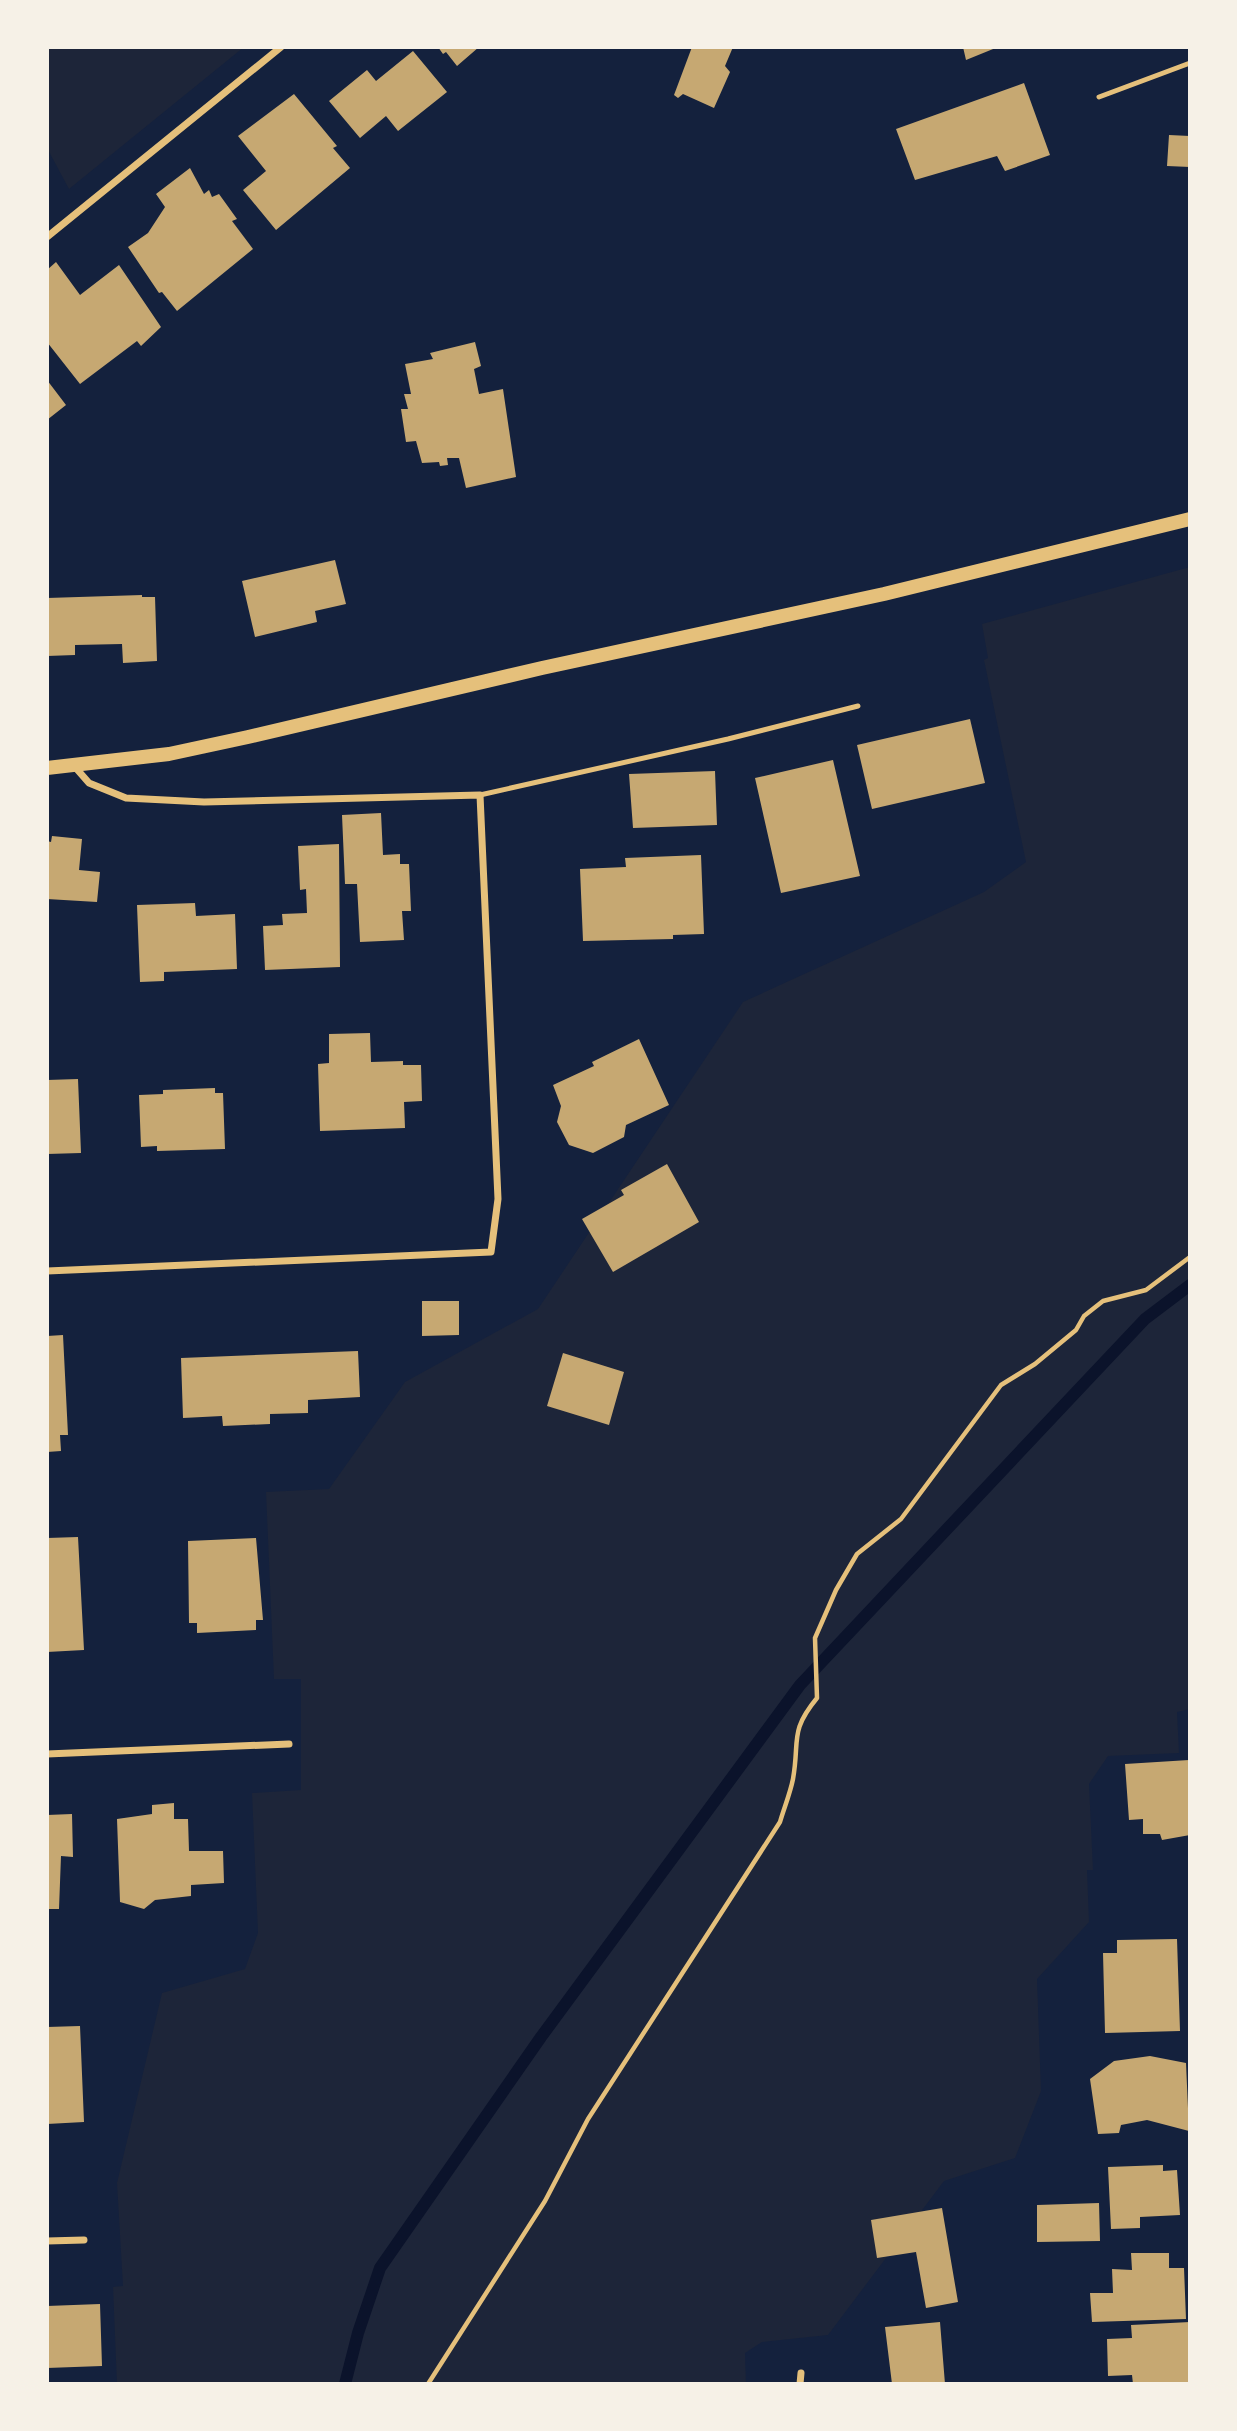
<svg xmlns="http://www.w3.org/2000/svg" width="1237" height="2431" font-family="Manrope,sans-serif">
  <style>
    .green { fill: #1d2539 }
    .lines { fill: none; stroke-linecap: round; stroke-linejoin: round }
    .stream { stroke: #0b132b; stroke-width: 12 }
    .building { fill: #c6a872 }
    .path { stroke: #e5c07b; stroke-width: 4.5 }
    .service { stroke: #e5c07b; stroke-width: 5 }
    .minor { stroke: #e5c07b; stroke-width: 7 }
    .secondary { stroke: #e5c07b; stroke-width: 14 }
  </style>
  <rect width="100%" height="100%" fill="#14213d"/>
  <path class="green" d="M47,47H244L69,189L47,148Z
    M1190,567V1709L1177,1712L1179,1753L1108,1756L1089,1784L1093,1870H1087L1089,1922L1037,1979L1041,2091L1015,2158L944,2181L828,2335L762,2342L745,2353L746,2384H117L113,2287L123,2286L117,2183L162,1993L245,1969L258,1933L252,1793L301,1790V1679H274L266,1492L329,1489L405,1382L538,1309L743,1002L984,892L1026,862L984,660L988,658L982,624Z"/>
  <g class="lines">
    <path class="stream" d="M345,2384L358,2333L380,2268L541,2037L800,1685L1145,1319L1190,1285"/>
  </g>
  <path class="building" d="M438,47H479L457,66L446,52L443,54Z
    M692,47H733L725,66L730,72L714,108L683,94L678,98L674,95Z
    M963,47H998L966,60Z
    M413,51L447,92L398,131L386,116L360,138L329,101L367,70L376,81Z
    M1024,83L1050,155L1005,171L997,156L915,180L896,129Z
    M294,94L337,146L333,148L350,168L276,230L243,190L266,171L238,136Z
    M1169,135L1190,136V167L1167,166Z
    M190,168L204,194L209,190L212,197L219,194L237,219L232,221L253,249L177,311L162,292L159,293L128,247L148,233L165,207L156,194Z
    M56,262L80,295L119,265L161,327L141,346L137,341L80,384L47,342V270Z
    M475,342L481,366L474,369L479,394L503,389L516,477L466,488L459,458H447L448,465L440,466L439,462L422,463L416,441L406,442L401,409H408L404,394H411L405,364L433,359L430,353Z
    M47,380L66,405L47,420Z
    M335,560L346,604L315,611L317,622L255,637L242,581Z
    M142,595V597H155L157,661L123,663L122,644L75,645V655L47,656V598Z
    M970,719L985,783L872,809L857,745Z
    M833,760L860,876L781,893L755,778Z
    M715,771L717,825L633,828L629,774Z
    M381,813L383,855L400,854V864H409L411,911H402L404,940L360,942L357,884H345L342,815Z
    M52,836L82,839L79,870L100,872L97,902L47,899V841L51,842Z
    M339,844L340,967L265,970L263,926L283,925L282,914L307,913L306,889L300,890L298,846Z
    M701,855L704,934L673,935V939L583,941L580,869L626,867L625,858Z
    M195,903L196,916L235,914L237,969L164,972V981L140,982L137,905Z
    M370,1033L371,1062L403,1061V1065H421L422,1101L404,1102L405,1128L320,1131L318,1064L329,1063V1034Z
    M639,1039L669,1105L626,1125L624,1137L593,1153L569,1145L557,1122L561,1106L553,1085L594,1066L592,1062Z
    M78,1079L81,1153L47,1154V1080Z
    M215,1088V1093H223L225,1149L157,1151V1146L141,1147L139,1095L163,1094V1090Z
    M667,1164L699,1222L613,1272L582,1219L624,1195L621,1190Z
    M422,1301H459V1335L422,1336Z
    M63,1335L68,1435H60L61,1451L47,1452V1336Z
    M358,1351L360,1397L308,1400V1413L270,1414V1424L223,1426L222,1416L183,1418L181,1358Z
    M563,1353L624,1372L609,1425L547,1406Z
    M78,1537L84,1650L47,1652V1538Z
    M256,1538L263,1620H256V1630L197,1633V1623H189L188,1541Z
    M1189,1760L1190,1835L1162,1840L1160,1834H1143V1819L1129,1820L1125,1764Z
    M174,1803V1819H188L189,1851H223L224,1883L191,1885V1896L155,1900L144,1909L120,1902L117,1819L152,1814V1805Z
    M72,1814L73,1857L61,1856L59,1909H47V1815Z
    M1177,1939L1180,2031L1105,2033L1103,1953H1117V1940Z
    M80,2026L84,2122L47,2124V2027Z
    M1150,2056L1186,2063L1189,2131L1147,2120L1121,2125L1119,2133L1098,2134L1090,2079L1114,2061Z
    M1163,2165V2171L1177,2170L1180,2215L1140,2217V2228L1111,2229L1108,2167Z
    M1099,2203L1100,2241L1037,2242V2205Z
    M942,2208L958,2302L926,2308L916,2252L877,2258L871,2220Z
    M1131,2253H1169V2268H1184L1186,2319L1092,2322L1090,2293H1113L1112,2269L1132,2270Z
    M100,2304L102,2366L47,2368V2306Z
    M940,2322L945,2384H892L885,2327Z
    M1190,2322V2384H1133L1132,2375L1108,2376L1107,2339L1132,2338L1131,2325Z"/>
  <g class="lines">
    <path class="path" d="M428,2384L545,2201L588,2119L780,1822C784,1808 790,1794 793,1779C800,1740 789,1732 817,1698L815,1638L836,1590L857,1554L901,1519L1001,1385L1035,1364L1076,1330L1084,1316L1103,1301L1146,1290L1190,1257"/>
    <path class="service" d="M1099,97L1190,63
      M480,795L728,739L858,706"/>
    <path class="minor" d="M47,237L281,47
      M47,1271L491,1252L498,1199L480,795L204,802L126,798L89,783L75,767
      M47,1754L289,1744
      M47,2241L84,2240
      M800,2384L801,2373"/>
    <path class="secondary" d="M47,768L169,754L248,737L542,668L884,594L1190,519"/>
  </g>
  <rect width="1237" height="2431" fill="none" stroke="#f6f1e7" stroke-width="98"/>
</svg>
